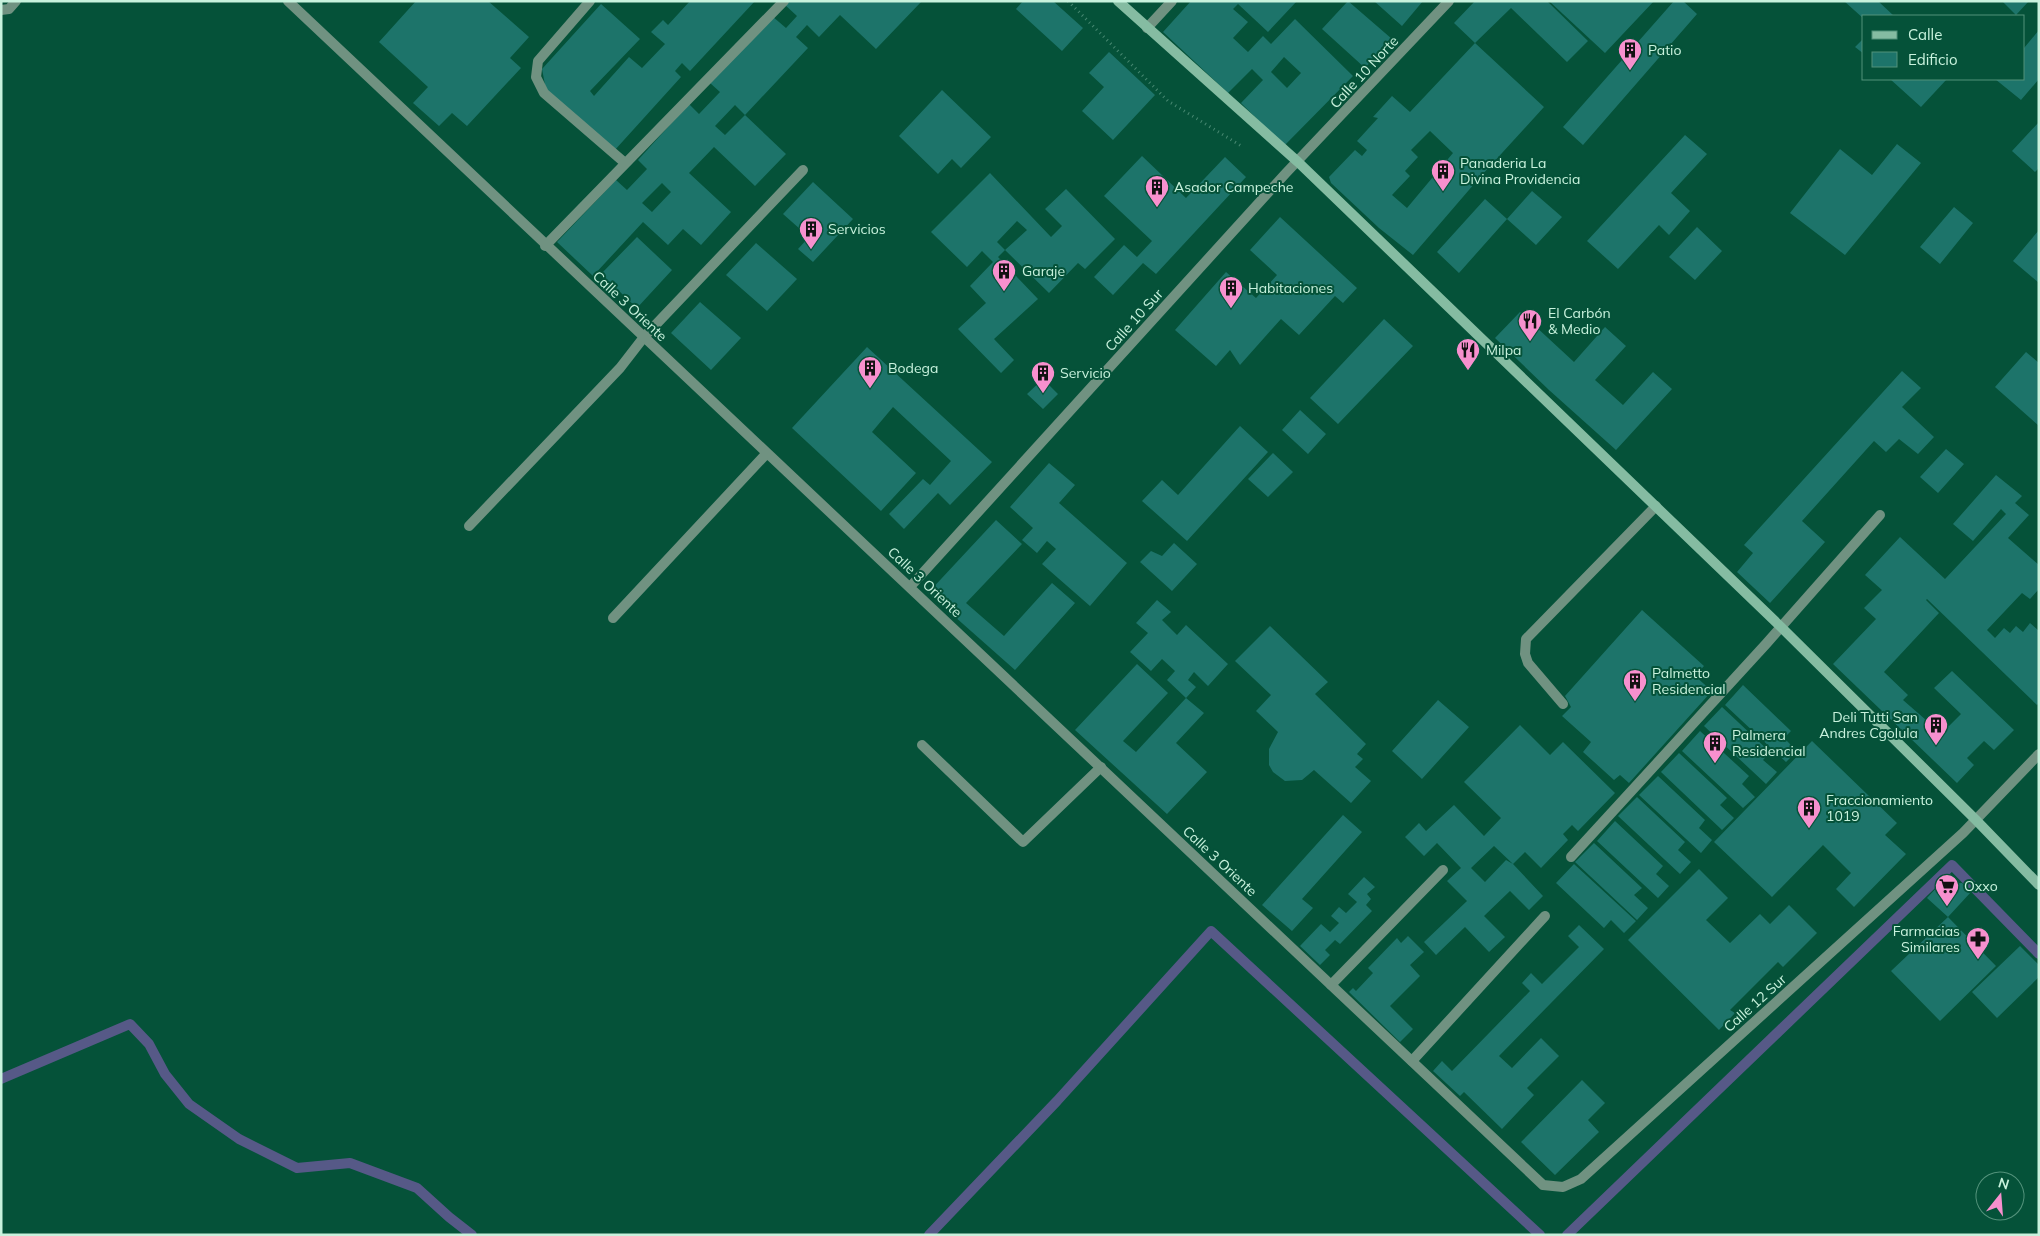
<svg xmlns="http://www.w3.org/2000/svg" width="2040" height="1236" font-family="Mulish,sans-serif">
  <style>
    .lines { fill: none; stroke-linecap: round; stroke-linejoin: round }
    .stream { stroke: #565987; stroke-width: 10 }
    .building { fill: #1d746a; fill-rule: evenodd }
    .path { stroke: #488972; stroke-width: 3; stroke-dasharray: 1 4; stroke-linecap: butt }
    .service { stroke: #709281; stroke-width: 10 }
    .minor { stroke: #709281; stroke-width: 10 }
    .secondary { stroke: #85bca2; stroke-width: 10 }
    .labels { text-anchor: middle; stroke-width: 4; stroke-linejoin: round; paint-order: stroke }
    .poi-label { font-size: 14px; fill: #c8f2dd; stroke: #055239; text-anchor: start }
    .street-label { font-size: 14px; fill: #c8f2dd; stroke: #055239 }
  </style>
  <rect width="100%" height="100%" fill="#055239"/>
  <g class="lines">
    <path class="stream" d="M1,1079L130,1024L149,1044L165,1074L189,1104L239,1139L297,1168L350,1163L417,1188L449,1217L472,1235
      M929,1235L1057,1101L1211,931L1540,1235
      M1567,1235L1952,865L2039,954"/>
  </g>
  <path class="building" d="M416,1H488L529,37L510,58L521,68L467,126L452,113L439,126L413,103L428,87L379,42Z
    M690,1H755L690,71L682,63L675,71L681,77L614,151L546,90L542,69L601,4L640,39L590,91L594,96L629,57L642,68L665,44L651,32L663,20L668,25Z
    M787,1H922L876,49L840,15L819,37L807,25L796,37L808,48L745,115L786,154L755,186L714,147L689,173L731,212L701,245L683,229L668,245L643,222L593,276L557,242L616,180L627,190L647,169L638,160L689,104L699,114L720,92L710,83L772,16L786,28L797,16L784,4ZM735,105L745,115L725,135L715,126ZM662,183L671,192L652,212L642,203Z
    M1023,1H1053L1083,28L1062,51L1016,9Z
    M1191,1H1297L1268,32L1238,4L1233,9L1248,22L1233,38L1248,52L1263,36L1271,44L1295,19L1353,76L1284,146L1241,103L1263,80L1252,69L1228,93L1163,32ZM1284,57L1301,73L1287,88L1271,72Z
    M1348,1L1392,39L1365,68L1322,29Z
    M1374,1H1423L1402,26Z
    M1475,1H1547L1588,41L1567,62L1511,8L1475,43L1454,23Z
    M1549,1H1654L1605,53Z
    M1674,1H1683L1697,14L1583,145L1563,127Z
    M1844,1H1878L1894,16H1864V19Z
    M2002,1H2029L2016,15Z
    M2039,30V79L2021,100L1995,79H2024V48Z
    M1864,38V54L1855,47Z
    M1475,43L1544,107L1481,176L1413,255L1379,228L1331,183L1329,177L1355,150L1362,156L1367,150L1357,141L1378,118L1373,117L1392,96L1410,112ZM1430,131L1453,153L1407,208L1392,195L1410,176L1405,171L1418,157L1411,150Z
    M1109,52L1155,95L1113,140L1082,111L1104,87L1089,73Z
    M1890,79H1947L1921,107Z
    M942,90L991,137L961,168L952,159L938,174L899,136Z
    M2039,122V168L2035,172L2012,151Z
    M1685,135L1707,154L1671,193L1690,211L1669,235L1659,225L1618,269L1587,241Z
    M1897,144L1921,163L1845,255L1790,213L1840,149L1872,175Z
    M1142,156L1186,198L1225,157L1246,177L1156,274L1143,263L1113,295L1094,277L1124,245L1137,257L1152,241L1104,196Z
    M990,173L1051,237L1062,226L1045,209L1066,189L1115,239L1085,269L1078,263L1049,293L1005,250L1027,230L1017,221L997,242L1005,250L998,257L1038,299L994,339L1014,360L1001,373L958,329L986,303L970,286L993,262L982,251L967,267L931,232Z
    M813,182L853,219L813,262L798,249L809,237L783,214Z
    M1532,191L1562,217L1536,245L1507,219Z
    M1485,199L1507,219L1459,273L1437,252Z
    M1954,207L1973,223L1940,264L1920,247Z
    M1280,217L1357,288L1343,303L1335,296L1299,335L1281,319L1240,365L1230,350L1216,366L1175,330L1226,272L1256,298L1277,275L1250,250Z
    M1697,227L1722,251L1695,280L1669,257Z
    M2039,230V283L2013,261Z
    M637,237L672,270L637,308L601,274Z
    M756,243L797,279L767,311L726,275Z
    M700,302L741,338L711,370L671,333Z
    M1520,312L1574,362L1605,327L1626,346L1595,380L1623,405L1653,372L1672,389L1616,450L1549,390L1495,338Z
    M1384,319L1413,346L1338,424L1310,398Z
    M867,347L992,462L950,505L938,493L904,529L889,514L923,479L930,485L951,461L893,407L872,432L916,473L881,511L792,428Z
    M2026,352L2039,363V426L1995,387Z
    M1902,371L1921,388L1902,407L1934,437L1918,454L1899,439L1886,452L1874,441L1802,521L1825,542L1770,603L1737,572L1753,553L1744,545Z
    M1043,379L1058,394L1043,409L1027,394Z
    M1300,410L1326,434L1308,454L1282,430Z
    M1240,426L1268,452L1187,541L1142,501L1162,480L1178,495Z
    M1946,449L1964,464L1938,493L1920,477Z
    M1273,453L1293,472L1268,497L1248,479Z
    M1049,463L1075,485L1059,503L1127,563L1090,606L1042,564L1056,549L1047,541L1037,553L1022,540L1033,528L1010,507Z
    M1996,475L2022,496L2015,503L2029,515L2008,538L2039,565V589L2030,599L2022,593L1987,630L1995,638L2004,628L2010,633L2016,626L2023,632L2030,623L2039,631V703L2037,705L1927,599L1926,600L1939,613L1884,672L1908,695L1903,700L1934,727L1941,719L1949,726L1961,714L1934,688L1952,671L2014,730L1994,750L1984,741L1967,758L1974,765L1957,783L1833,664L1876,619L1864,608L1882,590L1865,575L1900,537L1945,579L2006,514L2001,509L1973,541L1953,524Z
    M996,520L1022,544L966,603L1004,636L1052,583L1075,603L1015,670L928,593Z
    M1174,543L1197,564L1172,591L1140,562L1151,551L1162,556Z
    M1157,600L1171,612L1162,620L1177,635L1186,625L1228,664L1208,686L1194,672L1188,680L1196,687L1186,698L1167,680L1175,671L1162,659L1151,671L1130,652L1148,633L1136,623Z
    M1642,610L1704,666L1695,676L1712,691L1629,783L1620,775L1614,780L1583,752L1591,742L1562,716L1571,707L1565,696Z
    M1270,626L1328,682L1315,694L1366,744L1357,754L1363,759L1355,767L1371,781L1351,803L1314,770L1302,780L1285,781L1273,772L1269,765V749L1278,732L1256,711L1271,695L1235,661Z
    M1137,664L1168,693L1123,741L1136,752L1186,698L1204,713L1176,743L1207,772L1167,814L1075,730Z
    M1743,685L1791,731L1784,738L1797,751L1786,762L1725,705Z
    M1438,700L1469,727L1422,779L1392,751Z
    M1722,707L1770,752L1763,760L1777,772L1766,784L1704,726Z
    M1520,725L1550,755L1563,742L1615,793L1578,831L1572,825L1563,834L1568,840L1541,868L1525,852L1513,864L1543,896L1529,910L1510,891L1484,916L1505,937L1489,952L1465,927L1436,955L1424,942L1467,901L1447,881L1461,868L1437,843L1424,856L1405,837L1419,823L1426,831L1454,805L1484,836L1501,818L1464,782ZM1494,846L1513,864L1506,860L1485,882L1471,868Z
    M1700,731L1749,776L1742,784L1755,797L1743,808L1682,751Z
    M1812,741L1897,823L1885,835L1906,854L1854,907L1836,889L1851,873L1823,845L1772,897L1714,842Z
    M1679,753L1727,798L1720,805L1734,818L1722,830L1661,772Z
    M1658,776L1705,820L1699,828L1712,840L1701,853L1639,795Z
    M1637,797L1685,842L1678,850L1691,862L1680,874L1618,816Z
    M1343,815L1362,832L1302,899L1313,908L1292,931L1262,905Z
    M1615,821L1663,866L1656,874L1669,886L1658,898L1597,841Z
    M1594,843L1642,888L1634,895L1648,908L1637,920L1575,862Z
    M1574,864L1636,921L1624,933L1611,920L1604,928L1556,883Z
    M1699,869L1728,898L1706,920L1730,943L1760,914L1770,924L1789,905L1817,933L1783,967L1778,962L1730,1010L1735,1013L1719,1030L1628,940Z
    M1364,877L1375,887L1367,894L1371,899L1366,905L1372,911L1340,944L1335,940L1325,950L1330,955L1320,965L1300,946L1321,924L1330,932L1339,923L1331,916L1339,907L1346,913L1357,902L1348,894Z
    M1962,883L1971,892L1948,917L1927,898L1940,884Z
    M1948,917L1996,966L1940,1021L1891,971Z
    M1579,925L1604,949L1499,1056L1512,1068L1541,1038L1559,1056L1527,1088L1534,1095L1502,1129L1464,1092L1460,1096L1433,1071L1442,1061L1452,1071L1530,991L1522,983L1531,973L1542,984L1579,947L1568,936Z
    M1408,936L1424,952L1410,965L1420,976L1390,1006L1413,1029L1400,1042L1349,992L1353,988L1356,991L1373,973L1368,968L1397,938L1401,943Z
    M2020,946L2039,965V977L1997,1018L1972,992Z
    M1582,1080L1605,1103L1588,1120L1599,1132L1555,1175L1521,1142Z"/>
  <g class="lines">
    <path class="path" d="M1068,1L1168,101L1243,147"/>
    <path class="service" d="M590,1L538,61L536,77L544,93L625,163
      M1,10L9,9L16,1
      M1147,28L1172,1
      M469,526L620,368L644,337
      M1563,704L1528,663L1525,654L1526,639L1656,506
      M922,745L1023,842L1101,767
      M1571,857L1766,644L1880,515
      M1331,985L1443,870
      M1412,1061L1545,916"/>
    <path class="minor" d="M288,1L1543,1185L1563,1187L1581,1179L1963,833L2039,754
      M545,246L784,1
      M644,337L803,170
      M910,587L1286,173L1449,1
      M613,618L767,453"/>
    <path class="secondary" d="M1118,1L1298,162L1781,627L1976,820L2039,885"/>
  </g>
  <defs>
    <g id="building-pin" transform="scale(1.25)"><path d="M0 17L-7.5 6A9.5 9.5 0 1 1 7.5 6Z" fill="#f790ce" stroke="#055239"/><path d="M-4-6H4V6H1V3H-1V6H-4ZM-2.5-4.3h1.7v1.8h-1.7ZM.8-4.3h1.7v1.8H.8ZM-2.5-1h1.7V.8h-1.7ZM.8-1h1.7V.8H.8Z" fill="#111"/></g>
    <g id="restaurant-pin" transform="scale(1.25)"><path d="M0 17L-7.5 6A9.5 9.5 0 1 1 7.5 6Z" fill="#f790ce" stroke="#055239"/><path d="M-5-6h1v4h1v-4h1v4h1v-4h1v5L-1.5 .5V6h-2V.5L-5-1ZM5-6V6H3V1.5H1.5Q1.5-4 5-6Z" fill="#111"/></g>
    <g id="supermarket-pin" transform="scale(1.25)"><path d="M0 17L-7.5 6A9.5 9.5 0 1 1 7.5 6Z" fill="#f790ce" stroke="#055239"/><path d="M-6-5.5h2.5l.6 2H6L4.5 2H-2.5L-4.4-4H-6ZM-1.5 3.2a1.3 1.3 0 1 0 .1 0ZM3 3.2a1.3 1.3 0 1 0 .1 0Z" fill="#111"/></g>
    <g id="pharmacy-pin" transform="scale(1.25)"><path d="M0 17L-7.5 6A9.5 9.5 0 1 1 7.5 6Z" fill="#f790ce" stroke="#055239"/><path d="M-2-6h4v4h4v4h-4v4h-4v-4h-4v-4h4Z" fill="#111"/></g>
  </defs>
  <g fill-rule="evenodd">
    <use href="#building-pin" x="1630" y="50"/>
    <use href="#building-pin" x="1443" y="171"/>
    <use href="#building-pin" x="1157" y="187"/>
    <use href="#building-pin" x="811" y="229"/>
    <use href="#building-pin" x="1004" y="271"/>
    <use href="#building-pin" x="1231" y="288"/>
    <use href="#restaurant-pin" x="1530" y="321"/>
    <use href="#restaurant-pin" x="1468" y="350"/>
    <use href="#building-pin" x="870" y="368"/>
    <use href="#building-pin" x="1043" y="373"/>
    <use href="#building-pin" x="1635" y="681"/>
    <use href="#building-pin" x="1936" y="725"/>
    <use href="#building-pin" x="1715" y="743"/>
    <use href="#building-pin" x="1809" y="808"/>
    <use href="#supermarket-pin" x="1947" y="886"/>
    <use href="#pharmacy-pin" x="1978" y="939"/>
  </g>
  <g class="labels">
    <g class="poi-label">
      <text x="1648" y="55">Patio</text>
      <text x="1460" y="168">Panaderia La<tspan x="1460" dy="16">Divina Providencia</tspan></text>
      <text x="1174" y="192">Asador Campeche</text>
      <text x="828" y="234">Servicios</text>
      <text x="1022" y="276">Garaje</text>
      <text x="1248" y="293">Habitaciones</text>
      <text x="1548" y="318">El Carbón<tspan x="1548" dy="16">&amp; Medio</tspan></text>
      <text x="1486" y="355">Milpa</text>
      <text x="888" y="373">Bodega</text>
      <text x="1060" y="378">Servicio</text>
      <text x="1652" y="678">Palmetto<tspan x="1652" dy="16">Residencial</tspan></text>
      <text x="1918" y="722" text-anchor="end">Deli Tutti San<tspan x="1918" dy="16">Andres Cgolula</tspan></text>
      <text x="1732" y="740">Palmera<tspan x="1732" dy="16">Residencial</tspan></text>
      <text x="1826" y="805">Fraccionamiento<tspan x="1826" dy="16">1019</tspan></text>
      <text x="1964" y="891">Oxxo</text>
      <text x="1960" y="936" text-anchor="end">Farmacias<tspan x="1960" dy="16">Similares</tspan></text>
    </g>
    <g class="street-label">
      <text transform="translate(1364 72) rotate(-47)" y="5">Calle 10 Norte</text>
      <text transform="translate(630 306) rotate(43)" y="5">Calle 3 Oriente</text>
      <text transform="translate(1134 320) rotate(-48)" y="5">Calle 10 Sur</text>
      <text transform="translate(925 582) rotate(43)" y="5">Calle 3 Oriente</text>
      <text transform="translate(1220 861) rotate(43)" y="5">Calle 3 Oriente</text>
      <text transform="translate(1755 1003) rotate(-42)" y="5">Calle 12 Sur</text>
    </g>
  </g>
  <rect width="2040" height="1236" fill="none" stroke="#c8f2dd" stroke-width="5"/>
  <rect x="1862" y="15" width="162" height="65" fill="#055239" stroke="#53927b"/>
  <rect x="1872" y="31" width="25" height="8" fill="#85bca2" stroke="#53927b"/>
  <text x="1908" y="40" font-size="15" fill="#c8f2dd">Calle</text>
  <rect x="1872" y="52" width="25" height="15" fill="#1d746a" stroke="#53927b"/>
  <text x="1908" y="65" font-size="15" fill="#c8f2dd">Edificio</text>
  <g transform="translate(2000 1196) rotate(17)"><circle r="24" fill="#055239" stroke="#53927b"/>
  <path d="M0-4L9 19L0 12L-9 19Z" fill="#f790ce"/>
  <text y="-8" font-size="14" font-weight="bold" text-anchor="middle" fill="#c8f2dd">N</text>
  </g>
</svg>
